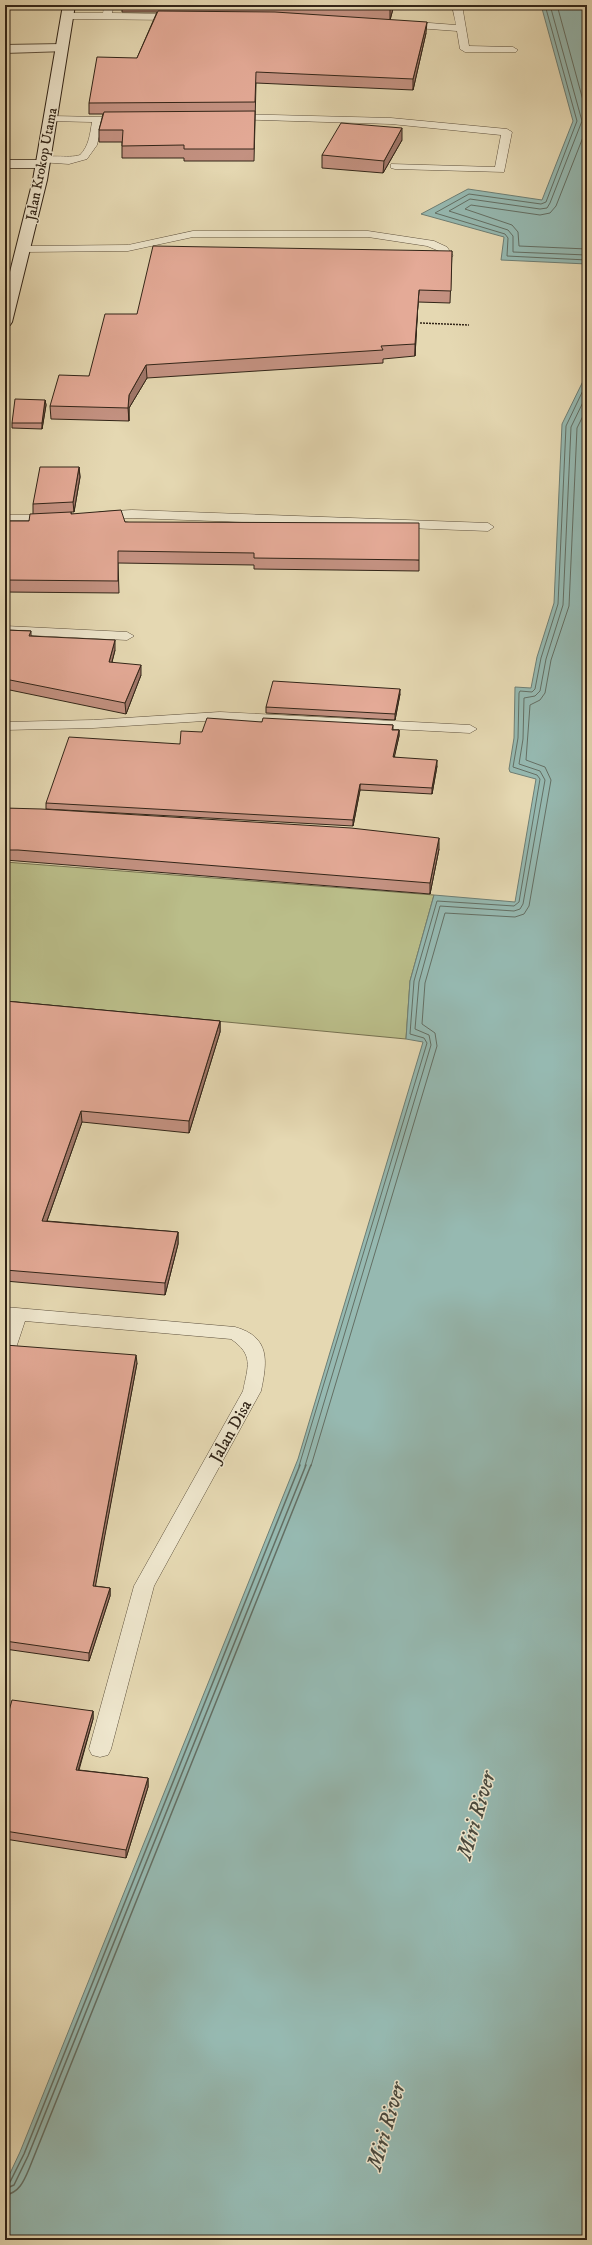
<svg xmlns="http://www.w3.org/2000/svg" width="592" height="2245" font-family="'IM FELL DW Pica',serif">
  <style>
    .green { fill: #babd89; stroke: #767150 }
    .water { fill: #96b9b1; stroke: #6e7e74 }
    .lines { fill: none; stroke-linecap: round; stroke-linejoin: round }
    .shore-far1 { stroke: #646f64; stroke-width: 1 }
    .shore { stroke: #646f64; stroke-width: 1.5 }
    .lane-casing { stroke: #5f523e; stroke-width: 1 }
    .street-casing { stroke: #5f523e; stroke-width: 2 }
    .secondary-casing { stroke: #322518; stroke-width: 2 }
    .path { stroke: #322518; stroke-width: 1.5; stroke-dasharray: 2 1; stroke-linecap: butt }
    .lane { fill: #eee6cd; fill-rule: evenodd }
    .street { fill: #eee6cd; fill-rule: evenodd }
    .secondary { fill: #eee6cd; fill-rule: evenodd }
    .wall { fill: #c49282; stroke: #322518 }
    .shaded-wall { fill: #a0776a; stroke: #322518 }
    .building { fill: #e4aa97; stroke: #322518 }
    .labels { text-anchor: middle; stroke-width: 3; stroke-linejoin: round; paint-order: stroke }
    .far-street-label { font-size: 14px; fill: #322518; stroke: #eee6cd }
    .street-label { font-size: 17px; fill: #322518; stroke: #eee6cd }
    .near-water-label { font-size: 22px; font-style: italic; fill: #4b4a3e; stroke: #eee6cd }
  </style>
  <rect width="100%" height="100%" fill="#e5d8b2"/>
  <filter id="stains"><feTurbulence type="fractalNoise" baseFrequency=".005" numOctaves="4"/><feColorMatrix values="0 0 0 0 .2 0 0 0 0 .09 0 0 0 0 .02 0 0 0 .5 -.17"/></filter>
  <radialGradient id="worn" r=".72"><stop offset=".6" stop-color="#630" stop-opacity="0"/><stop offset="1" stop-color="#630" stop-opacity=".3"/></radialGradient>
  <path class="green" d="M5,862L434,895L410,981L406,1039L5,1001Z"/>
  <path class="water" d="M541,5H587V264L501,260L504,237L421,214L468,189L542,200L573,121Z
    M587,373V2240H5V2184L20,2152L298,1459L423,1042L406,1039L410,981L434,895L515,902L536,779L510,772L509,769L514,738L515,687L531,688L537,657L554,603L562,424Z"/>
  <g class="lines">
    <path class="shore-far1" d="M545,5L577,121L546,202L541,204L469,194L435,213L505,234L508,238L507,256L587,260
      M550,5L582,121L550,203L547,208L540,209L470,199L449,211L508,230L513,236V252L587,255
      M557,5L587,115
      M587,127L556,206L550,213L540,215L471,205L465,209L512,225L518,232L519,246L587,249
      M299,1466L427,1043L424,1038L410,1034L414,981L437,901L514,906L519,902L540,779L537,775L513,767L518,738L519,693L520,691L532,692L535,689L541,658L558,604L566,426L587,382
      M305,1466L431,1045L429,1035L415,1029L419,982L440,906L514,911L520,909L523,904L545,780L540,771L519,764L523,739L524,698L535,696L540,691L546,659L563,605L571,427L587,394
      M311,1466L437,1046L435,1033L422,1024L425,983L445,913L515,917L524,914L529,906L551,780L545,767L526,760L530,705L540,700L545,693L551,660L569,606L577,428L587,408"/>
    <path class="shore" d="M5,2184L10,2182L24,2154L300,1465
      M5,2189L14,2185L28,2156L306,1465
      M5,2195C19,2193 24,2181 29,2169L311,1465"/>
    <g class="lane-casing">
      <path id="lane" d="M104,5H114L112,13L177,14L182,17L177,20L67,19L62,16L67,13H103Z
        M452,5H462L469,46L513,47L518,50L516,52H465L460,49L457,31L403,27L398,24L403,21L456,25Z
        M232,114L391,118L507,129L512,132L504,172L395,169L391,168V164L495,167L501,135L391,124L228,119V115Z
        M51,116L102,117L103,119L97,145L87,159L69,164L39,162L38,160C44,153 69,159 80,155C89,146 90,134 92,122L47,121V117Z
        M193,231H368L434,241L447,247L453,256L447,259L443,258L439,251L427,246L368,237H193L128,251L24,252L18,249L24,246L128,245Z
        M132,510L488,523L494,527L488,531L132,518L99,520L93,516L99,512Z
        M5,515H53L59,519L53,523H5Z
        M5,626L127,632L134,636L127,640L5,634Z
        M220,712L470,725L477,729L470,733L220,720L93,728L5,730V722L93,720Z
        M5,1307L235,1327C271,1337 267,1362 261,1391L154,1586L111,1749L108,1755L100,1757L92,1755L89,1749L134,1586L243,1391C248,1366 254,1355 231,1339L25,1321L16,1348L5,1350V1327L7,1319H5Z"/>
    </g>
    <g class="street-casing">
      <path id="street" d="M62,44L68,48L66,51L5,53V45Z
        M5,160H42L49,164L42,168H5Z"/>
    </g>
    <g class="secondary-casing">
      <path id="secondary" d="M63,5H75L47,180L12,322L10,325L5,326V292L33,180Z"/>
    </g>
    <path class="path" d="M420,323L469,325"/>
    <use href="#lane" class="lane"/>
    <use href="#street" class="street"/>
    <use href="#secondary" class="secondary"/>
  </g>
  <path class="wall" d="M122,5H394L390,20L426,33L413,90L256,83L254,161H184V158H122V142H99V130L103,114H89V103L137,58L157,12H122Z
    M402,140L383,173L322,168V155Z
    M452,251L450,303L418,302L415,356L383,359V363L147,378L129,408V421L51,419L50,406L89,376L137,314Z
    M45,400L46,405L42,429L12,428V423Z
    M79,467L80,477L74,512H71V514L125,522L419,560V571L254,569V565L118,563L119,593L5,592V521H29L33,514V504Z
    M5,630L31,631V636L115,650L112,662L141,675L126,714L5,689Z
    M400,694L395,720L266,713V707Z
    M262,722L393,725V730H399V736L394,757L437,766L432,794L360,790L353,826L46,809V803L180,744L202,732Z
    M5,808L439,849L430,894L18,861L5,860Z
    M5,1001L220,1021V1032L189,1133L82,1122L47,1221L178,1232V1244L165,1295L5,1281Z
    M5,1345L137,1363L95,1586L110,1588V1596L89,1661L5,1649Z
    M93,1711V1719L79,1770L148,1778V1787L126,1858L5,1839V1725Z"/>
  <path class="shaded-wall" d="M391,5H394L390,20V9Z
    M427,22L426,33L413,90V79Z
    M402,128V140L383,173L384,161Z
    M419,290L418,302L415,356V344Z
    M146,365L147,378L129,408V421L128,408L129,395Z
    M45,400L46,405L42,429V423Z
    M79,467L80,477L74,512L73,502Z
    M115,640V650L109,673V662Z
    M141,665V675L126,714L125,703Z
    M400,689V694L395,720V714Z
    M399,730V736L393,763V757Z
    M437,760V766L432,794V788Z
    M360,784V790L353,826V820Z
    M439,838V849L430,894V883Z
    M220,1021V1032L189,1133V1121Z
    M81,1111L82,1122L43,1232L42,1221Z
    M178,1232V1244L165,1295V1283Z
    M136,1355L137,1363L94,1594L93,1586Z
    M110,1588V1596L89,1661V1653Z
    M93,1711V1719L76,1778V1770Z
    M148,1778V1787L126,1858V1850Z"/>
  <path class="building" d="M315,5H391L390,9Z
    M158,11L275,12L427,22L413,79L256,72L255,102L89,103L97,57L137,58Z
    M255,111L254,149H184V145L122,146L123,130H99L104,112Z
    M341,123L402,128L384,161L322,155Z
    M153,246L452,251L451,291L419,290L415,344L381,346L383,350L146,365L129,395L128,408L50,406L59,375L89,376L105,314H137Z
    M15,399L45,400L42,423H12Z
    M40,467H79L73,502L33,504Z
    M121,510L125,522L419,523V560L254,558V553L118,551V581L5,580V521H29L30,514L71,512V514Z
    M5,630L31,631L29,636L115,640L109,662L141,665L125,703L5,679Z
    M273,681L400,689L395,714L266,707Z
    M207,718L262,722L263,718L393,725L392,730H399L393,757L437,760L432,788L360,784L353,820L46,803L69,737L180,744L181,731L202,732Z
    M5,808L41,809L351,828L439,838L430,883L18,850H5Z
    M5,1001L220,1021L189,1121L81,1111L42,1221L178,1232L165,1283L5,1270V1208L8,1197L5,1196Z
    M5,1345L136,1355L93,1586L110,1588L89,1653L5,1641Z
    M12,1700L93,1711L76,1770L148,1778L126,1850L5,1831V1725Z"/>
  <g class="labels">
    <g class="far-street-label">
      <text transform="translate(41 164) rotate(-79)" y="5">Jalan Krokop Utama</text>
    </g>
    <g class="street-label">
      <text transform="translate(230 1431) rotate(-61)" y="6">Jalan Disa</text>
    </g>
    <g class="near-water-label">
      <text transform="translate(475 1815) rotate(-74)" y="8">Miri River</text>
      <text transform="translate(385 2126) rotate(-74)" y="8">Miri River</text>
    </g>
  </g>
  <rect width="592" height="2245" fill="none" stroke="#e5d8b2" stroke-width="20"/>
  <rect x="6" y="6" width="580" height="2233" fill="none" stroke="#322518" stroke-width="2"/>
  <rect x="10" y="10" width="572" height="2225" fill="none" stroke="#322518"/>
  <rect width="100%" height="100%" filter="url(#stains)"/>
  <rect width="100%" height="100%" fill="url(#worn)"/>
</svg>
